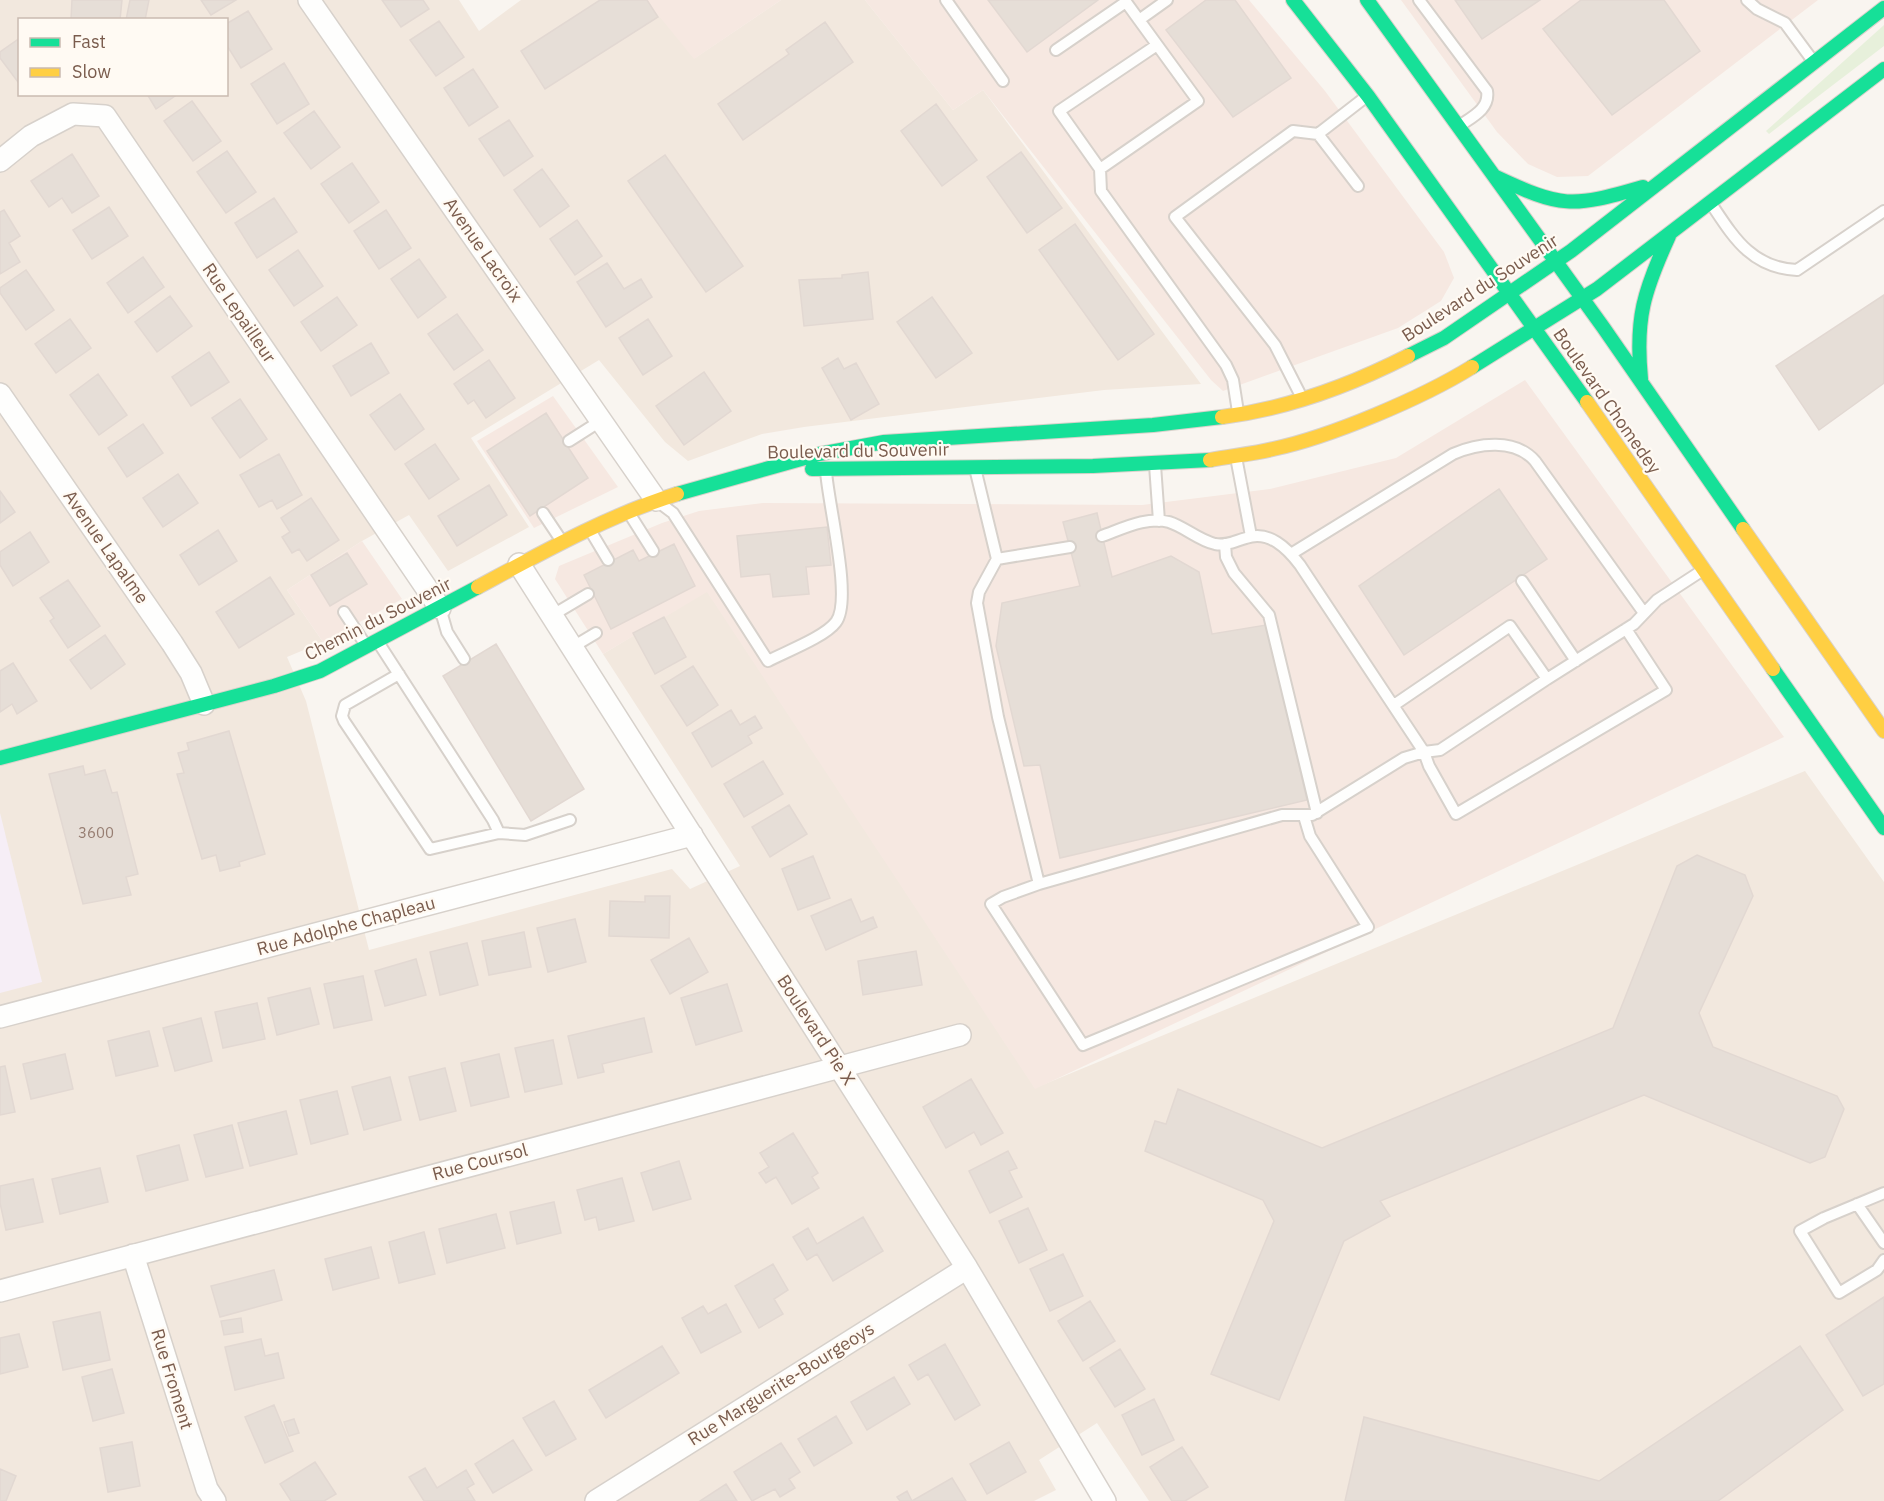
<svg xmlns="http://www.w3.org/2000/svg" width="1884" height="1501" font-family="'IBM Plex Sans',sans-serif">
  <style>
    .residential { fill: #f2e8de; fill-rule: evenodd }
    .commercial { fill: #f6e8e1 }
    .education { fill: #f6eef6 }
    .green { fill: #e7f0db }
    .building { fill: #e6ded7; stroke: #e2d8d2; stroke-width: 1.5 }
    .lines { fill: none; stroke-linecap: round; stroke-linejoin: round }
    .lane-casing { stroke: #d7d1cb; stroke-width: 14 }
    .street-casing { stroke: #d7d1cb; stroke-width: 24 }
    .fast-casing { stroke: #d9d2cb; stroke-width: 16 }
    .slow-casing { stroke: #d9d2cb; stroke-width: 16 }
    .lane { stroke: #fefefd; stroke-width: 10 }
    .street { stroke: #fefefd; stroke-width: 21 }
    .fast { stroke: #16e098; stroke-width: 14 }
    .slow { stroke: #ffcf43; stroke-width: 14 }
    .labels { text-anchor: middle; stroke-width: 4.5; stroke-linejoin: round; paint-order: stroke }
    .number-label { font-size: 15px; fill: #977e72 }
    .street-label { font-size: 18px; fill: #7a5c4d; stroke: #fffaf3 }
  </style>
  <rect width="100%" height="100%" fill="#f9f5f0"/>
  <path class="residential" d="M0,0H459L479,31L521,0H646L695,58L781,0H865L953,110L983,90L1201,384L1104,390L804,427L762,434L688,461L665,442L599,360L471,438L529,527L448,571L409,515L362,541L287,590L323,642L287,657L306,701L369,950L672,869L690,889L740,866L603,654L707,591L1035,1088L1805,771L1884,882V1501H1149L1097,1423L1039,1460L1056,1490L1034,1501H0ZM20,20H226V94H20Z"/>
  <path class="commercial" d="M646,0H781L694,59Z
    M865,0H1249L1325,91L1444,252L1454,278L1441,301L1398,328L1223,391L1211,380L983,90L953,110Z
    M1401,0H1818L1588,176L1557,177L1528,164L1497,132Z
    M1525,380L1784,737L1035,1089L707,592L603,654L555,579L559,566L662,523L699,511L763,503L1142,505L1270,489L1396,458Z
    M553,396L618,487L534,528L477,441Z
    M362,541L402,599L323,642L287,590Z"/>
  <path class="education" d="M0,813L42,982L0,993Z"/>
  <path class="green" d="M1884,25V46L1769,134L1766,131Z"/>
  <path class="building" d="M72,0H122L120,20H71Z
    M130,0H149L145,20H126Z
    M201,0H236L211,15Z
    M382,0H423L429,9L401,27Z
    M600,0H647L658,17L545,89L521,51Z
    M988,0H1098L1027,52Z
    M1206,0H1235L1291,78L1233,117L1166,30Z
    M1455,0H1540L1482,39Z
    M1581,0H1664L1700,51L1612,115L1543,29Z
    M248,11L272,49L241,68L226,44V24Z
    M439,21L464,57L436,76L410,40Z
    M825,22L853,62L743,140L718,104L789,54L786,50Z
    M20,38V81L18,82L0,58V52Z
    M284,63L309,104L277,124L251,84Z
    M473,69L498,107L469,126L444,88Z
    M147,94H178L156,109Z
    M192,101L221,141L193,161L164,121Z
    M936,104L977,160L942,186L901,131Z
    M314,111L340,147L311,169L284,133Z
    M509,120L533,156L504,176L479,139Z
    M227,151L256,192L226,213L197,172Z
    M1021,152L1062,208L1027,233L987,177Z
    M72,154L99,196L72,213L62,198L49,207L31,181Z
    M665,155L743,266L706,292L628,181Z
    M352,163L379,202L349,223L321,184Z
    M542,169L569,206L540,227L514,190Z
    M274,198L297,232L257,258L235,223Z
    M109,207L128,236L92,259L73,230Z
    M4,210L20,236L9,243L20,262L0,274V212Z
    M386,210L411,248L379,269L354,231Z
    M577,220L602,256L575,275L550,239Z
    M1075,224L1154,334L1118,360L1039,250Z
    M298,250L323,286L294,306L269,270Z
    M143,257L164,287L128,313L107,283Z
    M419,259L446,297L418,318L391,279Z
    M607,263L624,289L641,279L652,297L606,327L577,282Z
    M26,270L54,310L26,330L0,293V288Z
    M868,272L873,319L804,326L799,280L842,278V275Z
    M1884,295V383L1819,430L1776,366Z
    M170,296L192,326L157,352L135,322Z
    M337,297L357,325L321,351L301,322Z
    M932,297L972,353L936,378L897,322Z
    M457,314L483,350L454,370L428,334Z
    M70,319L91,348L56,373L35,344Z
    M648,319L672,356L643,375L619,338Z
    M371,343L389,373L351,396L333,366Z
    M209,352L229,382L191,406L172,377Z
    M838,358L844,369L856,363L879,404L851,420L822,368Z
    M489,360L515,398L486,418L474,400L468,404L454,384Z
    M704,372L731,411L684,445L656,406Z
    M98,374L127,415L99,435L70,395Z
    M400,394L424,429L395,450L370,415Z
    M240,399L267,439L240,458L212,418Z
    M546,413L588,478L530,516L487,451Z
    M143,424L163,453L127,477L108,448Z
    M435,444L459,479L429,499L405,464Z
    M279,454L302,495L277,509L272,500L259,507L240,475Z
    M178,474L198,503L163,527L143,498Z
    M489,485L507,515L457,546L438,516Z
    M1499,489L1547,559L1404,655L1359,586Z
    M0,491L15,512L0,523Z
    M311,498L339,540L307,561L299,549L292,553L282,537L290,532L281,518Z
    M1097,513L1112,577L1171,556L1199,572L1212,634L1266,625L1307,800L1060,858L1040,765L1024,766L996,646L1002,603L1080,586L1063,522Z
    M827,527L831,565L806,567L809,594L773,597L770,574L741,577L737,536Z
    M218,530L237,561L199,585L180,555Z
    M30,532L49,562L13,586L0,565V552Z
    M674,544L695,586L611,629L584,575L633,550L639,561Z
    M347,553L367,584L330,606L311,575Z
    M270,577L294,614L239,648L216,612Z
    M68,580L100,626L68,648L50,621L54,618L40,598Z
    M664,617L686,657L655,674L633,633Z
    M105,635L125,664L91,689L70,660Z
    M496,644L584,789L531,821L443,676Z
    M13,663L37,701L17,714L12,704L0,712V671Z
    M693,666L718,705L687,726L661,686Z
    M731,710L740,725L755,716L762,728L748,736L752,743L712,767L692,733Z
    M229,731L265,854L239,862L240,866L220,871L216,855L202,859L177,774L184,773L178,753L189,750L187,743Z
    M763,761L783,794L744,817L724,784Z
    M83,766L85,775L105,770L112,793L117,792L138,874L126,877L131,895L83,904L49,774Z
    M789,805L807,834L770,857L752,827Z
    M1697,855L1745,875L1753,896L1699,1013L1713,1047L1837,1096L1844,1109L1825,1157L1810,1163L1644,1095L1380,1201L1390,1216L1344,1241L1279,1400L1211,1374L1274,1221L1263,1200L1145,1151L1155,1121L1166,1124L1178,1089L1322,1148L1613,1028L1677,866Z
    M813,856L830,898L798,910L782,869Z
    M645,896H670L669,938L609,936L610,901L645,902Z
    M851,899L861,922L873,917L877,927L826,950L811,916Z
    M575,919L586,962L548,972L537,928Z
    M524,932L531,967L489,975L482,941Z
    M689,938L708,972L670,994L651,960Z
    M467,943L478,985L440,995L430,952Z
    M916,951L922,985L863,995L858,961Z
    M416,959L426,995L385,1006L375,971Z
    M363,976L372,1020L334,1028L324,984Z
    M727,984L742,1031L696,1045L681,998Z
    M310,988L319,1024L277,1035L268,998Z
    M257,1003L265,1039L223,1048L215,1012Z
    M201,1018L212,1061L175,1071L163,1028Z
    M644,1018L652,1052L602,1064L604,1072L578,1078L568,1036Z
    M149,1031L158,1066L116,1076L108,1041Z
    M553,1040L562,1084L525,1092L515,1048Z
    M65,1054L73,1089L31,1099L23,1064Z
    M499,1054L509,1097L471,1106L461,1063Z
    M5,1066L15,1112L0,1115V1067Z
    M445,1068L456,1111L420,1120L409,1077Z
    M390,1077L401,1120L364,1130L352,1087Z
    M971,1079L1003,1133L981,1145L974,1132L946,1148L923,1107Z
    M337,1091L348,1134L311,1144L300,1100Z
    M286,1111L297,1154L250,1166L238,1123Z
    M232,1125L243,1168L206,1177L194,1135Z
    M793,1133L818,1173L812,1177L819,1188L792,1204L776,1177L766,1183L759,1173L769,1167L760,1153Z
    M179,1145L188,1180L146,1191L137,1156Z
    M1008,1151L1017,1168L1009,1171L1022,1197L990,1213L969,1171Z
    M679,1161L691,1199L653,1210L641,1173Z
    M100,1168L108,1202L60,1214L52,1179Z
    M622,1178L634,1221L599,1230L596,1217L585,1220L577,1190Z
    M33,1179L43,1222L6,1230L0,1203V1186Z
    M554,1202L561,1233L517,1244L510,1212Z
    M1028,1208L1047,1250L1019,1263L999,1221Z
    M496,1214L505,1248L447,1263L439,1229Z
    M863,1217L883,1251L833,1281L817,1254L807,1260L793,1237L808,1228L817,1244Z
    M424,1232L435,1274L399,1283L389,1242Z
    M371,1247L379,1278L333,1290L325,1259Z
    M1063,1254L1083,1296L1050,1311L1030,1269Z
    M773,1264L788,1290L774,1299L783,1314L759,1328L735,1286Z
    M274,1270L282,1300L220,1317L211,1286Z
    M1884,1297V1384L1863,1396L1826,1335Z
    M1090,1301L1115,1341L1083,1361L1058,1321Z
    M726,1304L741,1332L701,1353L682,1318L703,1306L708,1314Z
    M100,1312L110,1360L63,1370L53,1322Z
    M241,1318L243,1332L224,1335L221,1321Z
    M19,1334L28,1367L0,1374V1338Z
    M261,1339L265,1356L278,1353L284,1378L235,1390L225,1347Z
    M945,1344L980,1405L955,1420L928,1374L918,1380L909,1365Z
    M662,1346L679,1373L606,1418L589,1390Z
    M1800,1346L1843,1410L1718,1501H1345L1364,1417L1599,1481Z
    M1120,1349L1145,1389L1115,1407L1090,1368Z
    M112,1369L124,1413L93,1421L82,1377Z
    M894,1377L910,1404L867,1430L851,1402Z
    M1154,1399L1174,1440L1142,1455L1122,1415Z
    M554,1401L576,1439L546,1456L523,1418Z
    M274,1405L293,1451L265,1463L245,1417Z
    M836,1416L852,1443L814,1466L798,1439Z
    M294,1419L299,1433L289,1436L284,1422Z
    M513,1440L532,1470L493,1493L475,1464Z
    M132,1442L140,1486L108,1492L100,1448Z
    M1009,1442L1026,1472L987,1494L970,1464Z
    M781,1443L800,1472L789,1479L795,1488L780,1497L775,1489L752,1501L734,1472Z
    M1182,1447L1208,1487L1185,1501H1172L1150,1467Z
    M315,1462L336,1494L324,1501H291L280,1484Z
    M425,1468L437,1488L466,1470L474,1484L467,1488L475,1501H424L409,1477Z
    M0,1469L16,1476L6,1501H0Z
    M952,1478L966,1501H900L897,1497L907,1491L912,1501Z
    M726,1484L737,1501H700Z"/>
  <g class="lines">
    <g class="lane-casing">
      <path id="lane" d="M946,0L1003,81
        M1419,0L1487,91C1490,109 1472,117 1459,126
        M1747,0L1757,9L1785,23L1813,61
        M1157,45L1059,111L1100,169L1198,101L1139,20L1167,0
        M1056,50L1126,2L1139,20
        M1318,134L1367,96
        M1100,169L1101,191L1226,365L1233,380L1238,412
        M1712,205C1734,238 1752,268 1797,270L1884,211
        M1302,398L1275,345L1175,217L1293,131L1318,134L1358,186
        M569,441L602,420
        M1236,457L1251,536
        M1155,465L1159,521
        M975,468L997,559
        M661,504L673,513L768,661C785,652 825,637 836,622C853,600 828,504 826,471
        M543,513L561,540
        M629,513L653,551
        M590,530L608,560
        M1225,544L1226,557L1234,573L1269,615L1317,813
        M1070,547L997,559L979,592L977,603L998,717L1039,884L1282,815H1312L1404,758L1424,752L1300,565C1287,548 1269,530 1246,538C1235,541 1227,546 1215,544C1198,540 1185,527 1169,522C1147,516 1122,529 1102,536
        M1291,554L1453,454C1478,443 1515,438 1535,461L1644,613
        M1522,581L1576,661
        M440,608L447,632L464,659
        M344,612L365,644
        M551,616L588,594
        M378,642L493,820L499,833L430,849L344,721L342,716L345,705L399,674
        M571,648L596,633
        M1547,679L1440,750L1424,752L1429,766L1456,814L1666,690L1626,629
        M1394,705L1510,626L1547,679L1634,624L1657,600L1703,570
        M499,833L525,835L570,820
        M1039,884L1003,897L991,904L1083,1045L1368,927L1310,836L1304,816
        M1884,1193L1824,1218L1800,1231L1839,1293L1877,1270L1884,1260
        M1857,1204L1884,1243"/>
    </g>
    <g class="street-casing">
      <path id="street" d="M309,0L656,500
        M0,161L31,136L73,114L105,116L440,608
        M0,394L172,643L191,673L204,704
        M519,564L967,1268L1105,1501
        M0,1017L692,835
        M133,1255L207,1489L215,1501
        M0,1291L960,1035
        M596,1501L967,1268"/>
    </g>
    <g class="fast-casing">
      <path id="fast" d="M1293,0L1368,96L1587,402
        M1367,0L1603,327L1743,529
        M1494,176C1562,208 1571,208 1643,187
        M1408,356L1444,338L1571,251L1884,8
        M1472,367L1597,289L1884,69
        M1641,379C1635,318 1644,291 1669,236
        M812,469L1093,466L1210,460
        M677,494L819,454L884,442L1153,425L1222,417
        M1773,669L1884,828
        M0,758L274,686L320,671L478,587"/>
    </g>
    <g class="slow-casing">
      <path id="slow" d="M1587,402L1773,669
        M1222,417C1285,409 1351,385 1408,356
        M1210,460C1231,456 1252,454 1273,449C1330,437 1422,398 1472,367
        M1743,529L1884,731
        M478,587C543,552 607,516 677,494"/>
    </g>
    <use href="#lane" class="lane"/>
    <use href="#street" class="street"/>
    <use href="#fast" class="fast"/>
    <use href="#slow" class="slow"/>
  </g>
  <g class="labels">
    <g class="number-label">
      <text x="96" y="838">3600</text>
    </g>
    <g class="street-label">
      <text transform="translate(483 250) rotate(55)" y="6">Avenue Lacroix</text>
      <text transform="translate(1480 288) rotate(-33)" y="6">Boulevard du Souvenir</text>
      <text transform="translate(239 313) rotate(56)" y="6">Rue Lepailleur</text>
      <text transform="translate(1607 401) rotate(55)" y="6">Boulevard Chomedey</text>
      <text transform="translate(858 451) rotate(-1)" y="6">Boulevard du Souvenir</text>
      <text transform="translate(106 547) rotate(55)" y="6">Avenue Lapalme</text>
      <text transform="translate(378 619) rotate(-27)" y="6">Chemin du Souvenir</text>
      <text transform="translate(346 926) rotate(-15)" y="6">Rue Adolphe Chapleau</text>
      <text transform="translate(816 1030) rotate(57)" y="6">Boulevard Pie X</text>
      <text transform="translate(480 1162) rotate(-15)" y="6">Rue Coursol</text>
      <text transform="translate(172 1379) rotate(73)" y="6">Rue Froment</text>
      <text transform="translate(781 1384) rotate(-32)" y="6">Rue Marguerite-Bourgeoys</text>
    </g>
  </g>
  <rect x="18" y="18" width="210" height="78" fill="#fffaf3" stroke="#cabbb1" stroke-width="1.5"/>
  <rect x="30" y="38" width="30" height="9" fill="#16e098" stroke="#cabbb1" stroke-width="1.5"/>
  <text x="72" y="48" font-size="18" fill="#7a5c4d">Fast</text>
  <rect x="30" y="68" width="30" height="9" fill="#ffcf43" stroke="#cabbb1" stroke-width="1.5"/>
  <text x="72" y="78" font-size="18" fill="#7a5c4d">Slow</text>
</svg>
